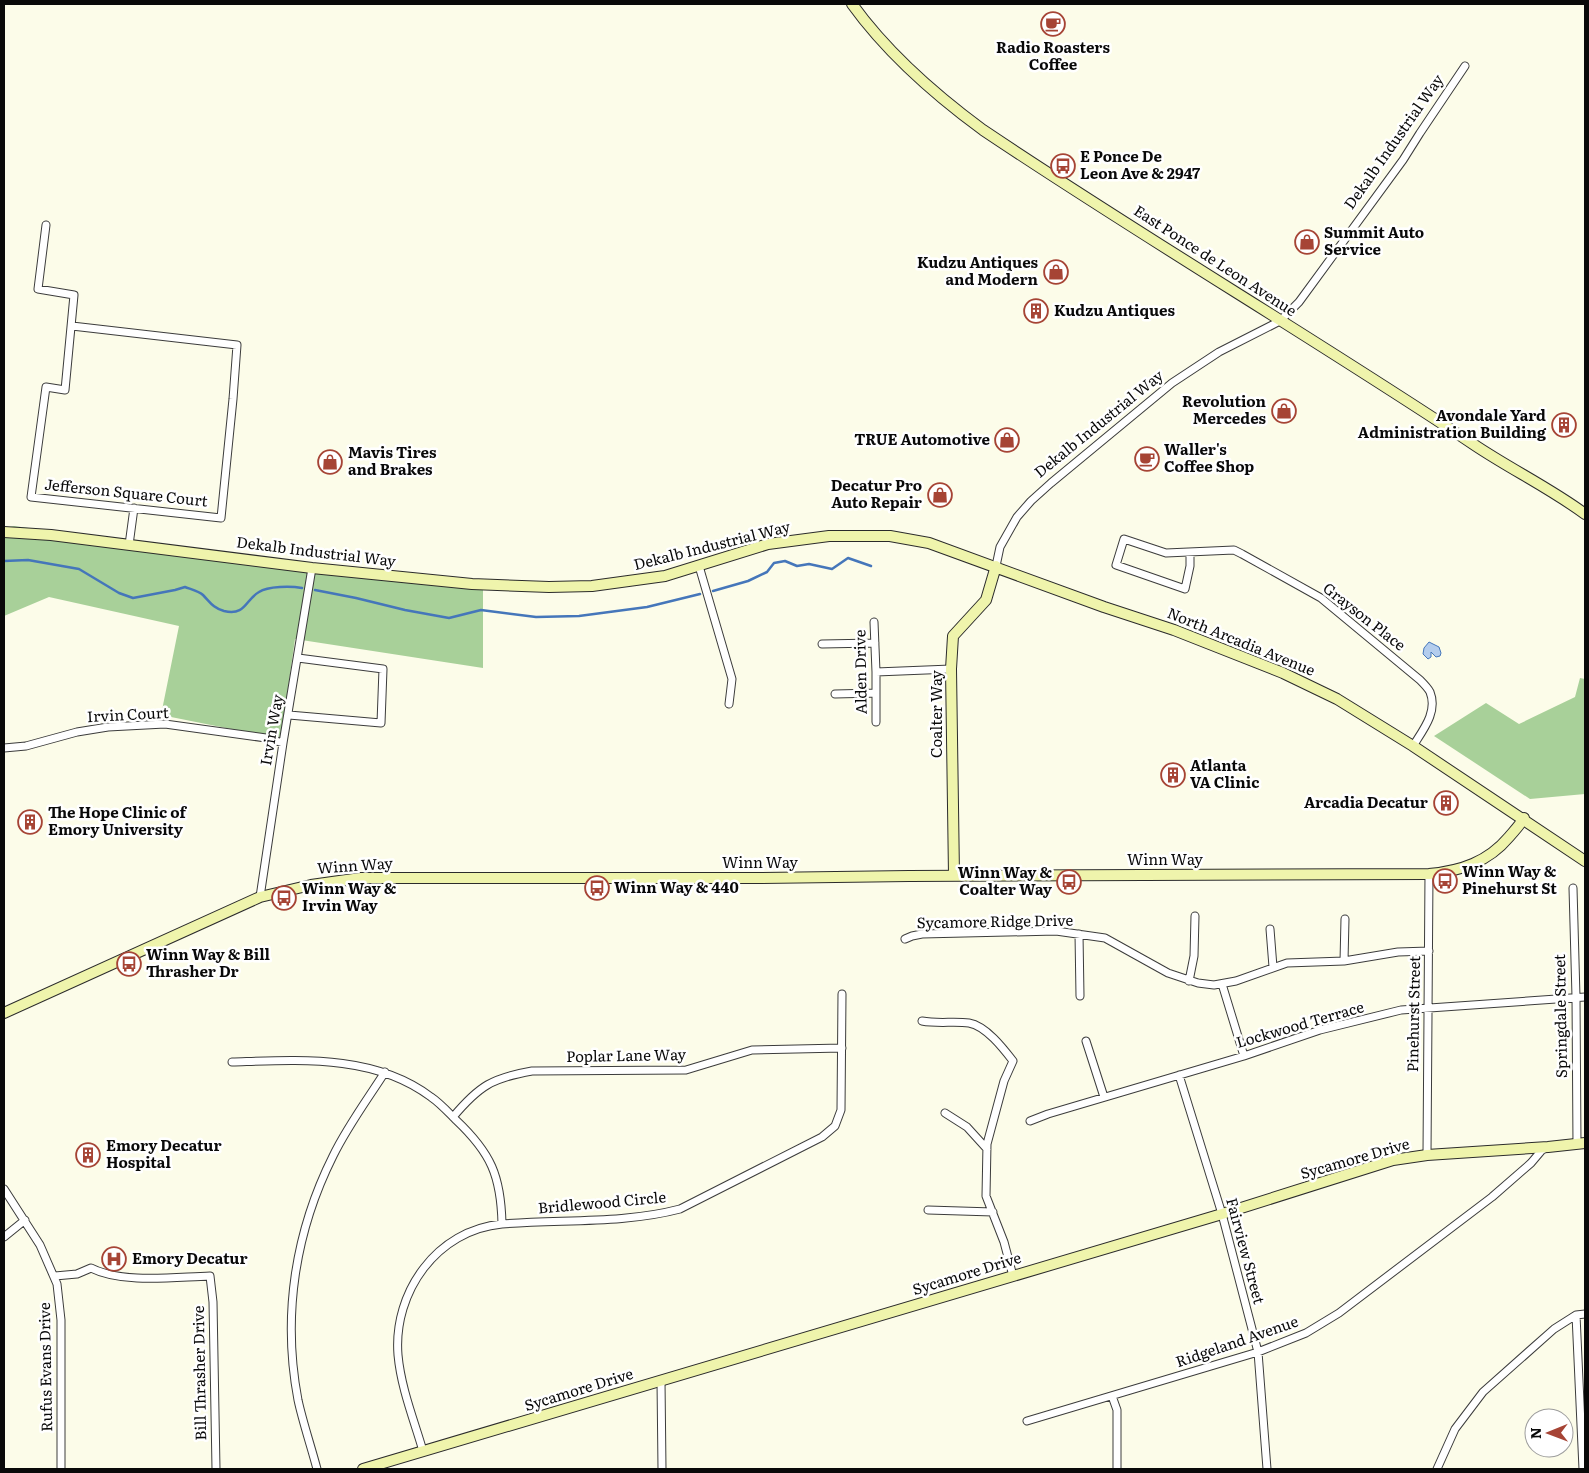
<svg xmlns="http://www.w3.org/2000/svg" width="1589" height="1473" font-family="Literata,serif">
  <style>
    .forest { fill: #a8d099 }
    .water { fill: #b4cded; stroke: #4576ba }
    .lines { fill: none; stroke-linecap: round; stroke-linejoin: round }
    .stream { stroke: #4576ba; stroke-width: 2.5 }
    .street-casing { stroke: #3c3c3c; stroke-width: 9 }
    .secondary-casing { stroke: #2b2b2b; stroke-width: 12 }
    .street { stroke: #fff; stroke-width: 7 }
    .secondary { stroke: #eff4ac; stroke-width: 10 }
    .labels { text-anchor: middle; stroke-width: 5; stroke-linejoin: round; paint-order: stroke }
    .poi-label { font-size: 15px; font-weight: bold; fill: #090909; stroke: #fff; text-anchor: start }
    .street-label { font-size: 15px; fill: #090909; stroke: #fff }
  </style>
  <rect width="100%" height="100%" fill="#fcfce9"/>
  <path class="forest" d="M14,526L268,561L483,581V668L295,639L281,739L161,715L179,626L49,597L4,616V528Z
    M1580,678L1585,679V794L1530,799L1434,736L1486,703L1519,724L1575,697Z"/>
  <path class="water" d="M1429,642L1439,647L1441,653L1440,656L1436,657L1431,652V657L1428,659L1423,654L1424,648Z"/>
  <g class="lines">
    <path class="stream" d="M4,561L28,560L79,569L119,593L133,598L175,590L185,587C190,589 199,591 203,595C210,602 213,608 224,611C246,616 245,600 259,592C268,586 291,586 302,588
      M315,590L356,598L405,610L449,618L481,610L536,617L579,616L647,607L700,594
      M713,591L748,581L767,572L774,563L785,561L797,566L809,564L832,569L848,558L871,566"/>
    <g class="street-casing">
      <path id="street" d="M46,225L38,289L74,295L65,390L46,387L31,497L221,518L233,399L237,345L72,326
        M129,545L134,508
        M1190,552V566L1185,589L1116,565L1124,539L1166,553L1234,550L1242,554L1321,598L1420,680C1423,683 1428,688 1430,692C1438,712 1423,730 1413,746
        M699,566L732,679L729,704
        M996,566L1000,547L1017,517L1031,501L1051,483L1172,383L1219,352L1280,321L1299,302L1403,160L1420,133L1465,66
        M874,622L876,672V722
        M822,644L875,643
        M876,672L951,669
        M835,694L876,693
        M289,715L381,723L383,669L298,658
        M4,748L26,746L77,732L108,727L165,724L266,738L283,743
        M1573,888L1576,997L1577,1144
        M260,897L283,743L312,568
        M1270,929L1273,967
        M1079,934L1080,996
        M905,939L912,936L922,934L1056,931L1105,938L1168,973L1198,983L1214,985L1236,981L1287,963L1344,961L1398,952L1429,951
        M1344,961L1345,919
        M1189,981L1194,956L1195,916
        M1222,984L1244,1056
        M922,1021C938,1024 954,1021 969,1023C986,1026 1003,1048 1013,1061L1004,1081L987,1144L986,1196L1004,1242L1013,1276
        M1086,1041L1104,1097
        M232,1062C299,1060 374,1054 431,1097C440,1103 448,1112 456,1120C491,1153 501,1176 502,1224
        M1179,1075L1222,1214L1258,1352L1267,1469
        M945,1113L967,1127L987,1149
        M453,1117C479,1086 492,1078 532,1071L686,1070L752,1050L842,1048
        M1030,1121L1048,1114L1244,1056L1320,1030L1401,1010L1585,997
        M1427,1155L1429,874
        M4,1189L40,1245L57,1284L61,1320V1469
        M928,1210L993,1212
        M4,1237L25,1220
        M55,1276L77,1274L91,1268C123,1284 174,1277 210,1276L213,1302L216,1469
        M1576,1315L1583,1469
        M661,1381L662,1469
        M1112,1396L1117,1410V1469
        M1027,1421L1258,1352L1306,1333L1339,1313L1492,1197L1531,1163L1542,1150L1548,1147
        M423,1451C414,1420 401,1388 398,1355C393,1292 437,1230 502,1224C561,1219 623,1224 680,1209L822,1137L835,1126L841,1110L842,994
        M317,1469C311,1446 303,1423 298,1400C282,1316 295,1232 333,1156C347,1127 367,1100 385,1072
        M1437,1469L1455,1429L1483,1392L1554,1329L1576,1315L1585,1314"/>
    </g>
    <g class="secondary-casing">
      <path id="secondary" d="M852,4C888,54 934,94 983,130C1144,238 1312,337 1473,444C1510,469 1550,488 1585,514
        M4,532L51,535L312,568L472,584L549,587L592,586L665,576L768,544L829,536H890L929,543L1104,607L1174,630L1283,673L1337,699L1413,746L1585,861
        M954,875L951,669L953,636L986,600L996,566
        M4,1013L260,897L311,885L361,878H759L909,876L1429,874C1461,871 1488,862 1509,837C1514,831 1520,825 1524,818
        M363,1469L1222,1214L1393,1160L1427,1155L1548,1147L1585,1143"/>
    </g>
    <use href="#street" class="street"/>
    <use href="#secondary" class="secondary"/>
  </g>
  <defs>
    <g id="cafe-ring" transform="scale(1.25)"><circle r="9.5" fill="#fff" stroke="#a64435" stroke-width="1.5"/><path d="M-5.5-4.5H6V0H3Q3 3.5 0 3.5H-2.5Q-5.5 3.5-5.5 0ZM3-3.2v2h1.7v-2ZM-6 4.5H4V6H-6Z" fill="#a64435"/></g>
    <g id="bus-ring" transform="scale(1.25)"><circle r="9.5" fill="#fff" stroke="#a64435" stroke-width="1.5"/><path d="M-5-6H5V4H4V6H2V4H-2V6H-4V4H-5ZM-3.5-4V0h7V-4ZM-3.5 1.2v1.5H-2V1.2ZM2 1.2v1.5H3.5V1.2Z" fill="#a64435"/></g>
    <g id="shop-ring" transform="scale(1.25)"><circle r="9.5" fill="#fff" stroke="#a64435" stroke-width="1.5"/><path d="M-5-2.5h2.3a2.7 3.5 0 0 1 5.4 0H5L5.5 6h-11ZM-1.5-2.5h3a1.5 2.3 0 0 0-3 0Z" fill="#a64435"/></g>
    <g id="building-ring" transform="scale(1.25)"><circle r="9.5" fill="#fff" stroke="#a64435" stroke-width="1.5"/><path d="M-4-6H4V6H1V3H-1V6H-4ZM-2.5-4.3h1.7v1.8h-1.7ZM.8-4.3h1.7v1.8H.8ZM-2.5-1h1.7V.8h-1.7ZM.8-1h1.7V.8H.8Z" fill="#a64435"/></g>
    <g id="hospital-ring" transform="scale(1.25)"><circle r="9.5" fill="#fff" stroke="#a64435" stroke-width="1.5"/><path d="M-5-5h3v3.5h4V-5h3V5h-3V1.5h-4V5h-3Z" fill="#a64435"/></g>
  </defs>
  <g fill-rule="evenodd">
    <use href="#cafe-ring" x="1053" y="24"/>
    <use href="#bus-ring" x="1063" y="166"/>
    <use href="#shop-ring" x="1307" y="242"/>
    <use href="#shop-ring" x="1056" y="272"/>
    <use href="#building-ring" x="1036" y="311"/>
    <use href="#shop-ring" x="1284" y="411"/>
    <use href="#building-ring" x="1564" y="425"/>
    <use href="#shop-ring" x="1007" y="440"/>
    <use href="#cafe-ring" x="1147" y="459"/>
    <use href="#shop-ring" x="330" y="462"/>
    <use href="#shop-ring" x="940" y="495"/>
    <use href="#building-ring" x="1173" y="775"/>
    <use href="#building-ring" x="1446" y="803"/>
    <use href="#building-ring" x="30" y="822"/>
    <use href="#bus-ring" x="1445" y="881"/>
    <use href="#bus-ring" x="1069" y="882"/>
    <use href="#bus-ring" x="597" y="888"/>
    <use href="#bus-ring" x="284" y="898"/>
    <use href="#bus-ring" x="129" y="964"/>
    <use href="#building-ring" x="88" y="1155"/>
    <use href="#hospital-ring" x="114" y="1259"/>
  </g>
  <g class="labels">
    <g class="poi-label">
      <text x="1053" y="53" text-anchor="middle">Radio Roasters<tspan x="1053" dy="17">Coffee</tspan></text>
      <text x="1080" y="162">E Ponce De<tspan x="1080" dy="17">Leon Ave &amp; 2947</tspan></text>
      <text x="1324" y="238">Summit Auto<tspan x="1324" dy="17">Service</tspan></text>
      <text x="1038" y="268" text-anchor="end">Kudzu Antiques<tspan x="1038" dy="17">and Modern</tspan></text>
      <text x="1054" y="316">Kudzu Antiques</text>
      <text x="1266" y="407" text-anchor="end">Revolution<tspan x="1266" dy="17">Mercedes</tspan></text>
      <text x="1546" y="421" text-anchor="end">Avondale Yard<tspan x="1546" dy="17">Administration Building</tspan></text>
      <text x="990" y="445" text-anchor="end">TRUE Automotive</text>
      <text x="1164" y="455">Waller's<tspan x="1164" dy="17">Coffee Shop</tspan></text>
      <text x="348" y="458">Mavis Tires<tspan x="348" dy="17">and Brakes</tspan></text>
      <text x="922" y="491" text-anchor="end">Decatur Pro<tspan x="922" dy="17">Auto Repair</tspan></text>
      <text x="1190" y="771">Atlanta<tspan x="1190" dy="17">VA Clinic</tspan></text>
      <text x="1428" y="808" text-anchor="end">Arcadia Decatur</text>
      <text x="48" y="818">The Hope Clinic of<tspan x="48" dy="17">Emory University</tspan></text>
      <text x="1462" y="877">Winn Way &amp;<tspan x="1462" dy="17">Pinehurst St</tspan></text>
      <text x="1052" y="878" text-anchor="end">Winn Way &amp;<tspan x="1052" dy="17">Coalter Way</tspan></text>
      <text x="614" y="893">Winn Way &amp; 440</text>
      <text x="302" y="894">Winn Way &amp;<tspan x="302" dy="17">Irvin Way</tspan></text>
      <text x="146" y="960">Winn Way &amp; Bill<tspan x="146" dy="17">Thrasher Dr</tspan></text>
      <text x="106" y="1151">Emory Decatur<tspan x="106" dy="17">Hospital</tspan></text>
      <text x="132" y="1264">Emory Decatur</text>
    </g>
    <g class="street-label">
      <text transform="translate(1394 142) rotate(-55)" y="5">Dekalb Industrial Way</text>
      <text transform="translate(1215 261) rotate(33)" y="5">East Ponce de Leon Avenue</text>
      <text transform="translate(1099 424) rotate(-39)" y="5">Dekalb Industrial Way</text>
      <text transform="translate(126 493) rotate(6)" y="5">Jefferson Square Court</text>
      <text transform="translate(712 546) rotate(-14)" y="5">Dekalb Industrial Way</text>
      <text transform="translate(316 552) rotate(7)" y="5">Dekalb Industrial Way</text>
      <text transform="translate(1364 617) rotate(38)" y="5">Grayson Place</text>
      <text transform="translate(1241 642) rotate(22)" y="5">North Arcadia Avenue</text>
      <text transform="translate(861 672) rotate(-91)" y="5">Alden Drive</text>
      <text transform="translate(937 714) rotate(-90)" y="5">Coalter Way</text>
      <text transform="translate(128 715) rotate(-3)" y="5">Irvin Court</text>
      <text transform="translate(272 730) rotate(-80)" y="5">Irvin Way</text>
      <text x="1165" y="865">Winn Way</text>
      <text x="760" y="868">Winn Way</text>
      <text transform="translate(355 866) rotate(-4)" y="5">Winn Way</text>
      <text transform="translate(995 922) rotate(-1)" y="5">Sycamore Ridge Drive</text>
      <text transform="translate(1414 1014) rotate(-89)" y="5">Pinehurst Street</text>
      <text transform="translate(1561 1016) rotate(-91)" y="5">Springdale Street</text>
      <text transform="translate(1300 1025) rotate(-16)" y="5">Lockwood Terrace</text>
      <text transform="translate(626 1056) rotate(-1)" y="5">Poplar Lane Way</text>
      <text transform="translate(1355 1159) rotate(-16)" y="5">Sycamore Drive</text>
      <text transform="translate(602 1203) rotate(-5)" y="5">Bridlewood Circle</text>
      <text transform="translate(1245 1251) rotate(75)" y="5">Fairview Street</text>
      <text transform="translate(967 1274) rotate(-17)" y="5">Sycamore Drive</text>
      <text transform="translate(1237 1342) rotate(-19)" y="5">Ridgeland Avenue</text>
      <text transform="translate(46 1367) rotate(-91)" y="5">Rufus Evans Drive</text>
      <text transform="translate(200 1373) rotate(-91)" y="5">Bill Thrasher Drive</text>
      <text transform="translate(579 1390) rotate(-17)" y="5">Sycamore Drive</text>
    </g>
  </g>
  <rect width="1589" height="1473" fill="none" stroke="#090909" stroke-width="10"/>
  <g transform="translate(1549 1433) rotate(269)"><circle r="24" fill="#ffffff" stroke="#9d9d9d"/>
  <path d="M0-4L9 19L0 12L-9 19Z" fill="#a64435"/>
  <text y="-8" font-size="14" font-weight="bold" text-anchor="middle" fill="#090909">N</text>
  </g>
</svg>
